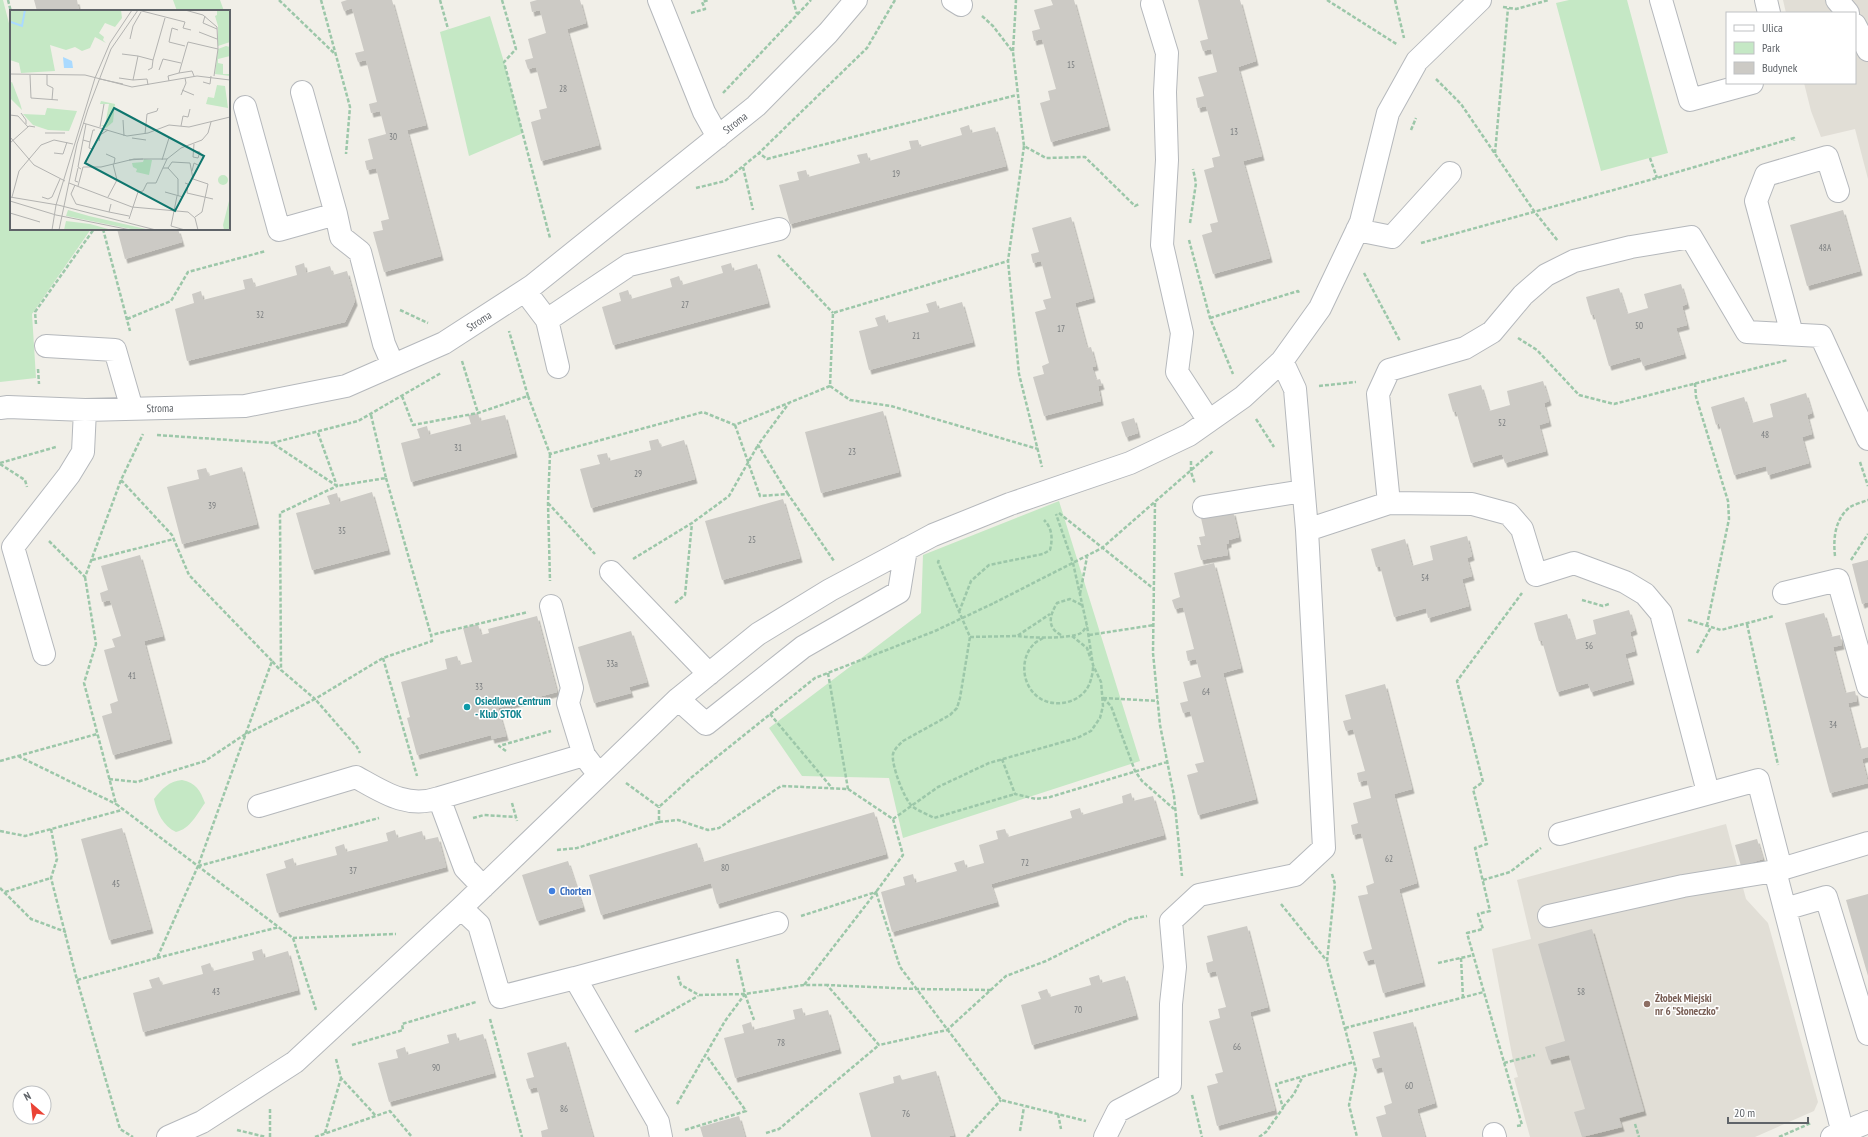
<svg xmlns="http://www.w3.org/2000/svg" width="1868" height="1137" font-family="'PT Sans Narrow',sans-serif">
  <style>
    .education { fill: #e1ded6 }
    .green { fill: #c5e8c5 }
    .building { fill: #cccac5; filter: url(#shadow) }
    .lines { fill: none; stroke-linecap: round; stroke-linejoin: round }
    .minor-casing { stroke: #b5b8bc; stroke-width: 24 }
    .path { stroke: #9cc7a9; stroke-width: 2.5; stroke-dasharray: 4 2; stroke-linecap: butt }
    .minor { stroke: #fff; stroke-width: 22 }
    .path-bridge { stroke: #9cc7a9; stroke-width: 2.5; stroke-dasharray: 4 2; stroke-linecap: butt }
    .culture-dot { fill: #0f9aa8; stroke: #fff; stroke-width: 1.5 }
    .shop-dot { fill: #3f7fe0; stroke: #fff; stroke-width: 1.5 }
    .education-dot { fill: #8d6e63; stroke: #fff; stroke-width: 1.5 }
    .labels { text-anchor: middle; stroke-width: 3; stroke-linejoin: round; paint-order: stroke }
    .number-label { font-size: 9px; fill: #7a7d7f }
    .street-label { font-size: 11px; fill: #5f6368; stroke: #fff }
    .culture-label { font-size: 11px; font-weight: bold; fill: #0d838f; stroke: #fff; text-anchor: start }
    .shop-label { font-size: 11px; font-weight: bold; fill: #366cbe; stroke: #fff; text-anchor: start }
    .education-label { font-size: 11px; font-weight: bold; fill: #785e54; stroke: #fff; text-anchor: start }
    .inset-river { fill: none; stroke: #aadaff; stroke-width: 2 }
    .inset-road { fill: none; stroke: #b3b3b1; stroke-width: 1 }
    .view { fill: #0f766e; fill-opacity: 0.15; stroke: #0f766e; stroke-width: 2 }
    .inset-edge { fill: none; stroke: #5f6368; stroke-width: 2 }
  </style>
  <defs>
    <filter id="shadow"><feDropShadow dx="2.5" dy="4.5" stdDeviation="0" flood-color="#0004"/></filter>
  </defs>
  <rect width="100%" height="100%" fill="#f1efe8"/>
  <path class="education" d="M1783,0H1868V179L1855,129L1821,137L1811,111L1804,83H1855V13H1786Z
    M1726,824L1746,899L1768,923L1818,1102L1814,1111L1755,1137H1530L1514,1078L1518,1077L1513,1060L1492,949L1531,939L1517,880Z"/>
  <path class="green" d="M0,0H3L11,31V229H91L32,314L36,378L0,382Z
    M173,0H220L224,11H177Z
    M1569,0H1627L1668,153L1601,171L1556,3Z
    M490,16L504,62L523,133L469,156L440,32Z
    M1059,501L1140,761L903,838L889,778L802,776L769,728L921,613L923,555Z
    M182,780C196,783 200,790 205,803C197,814 190,829 176,832C163,826 157,813 154,799C162,789 169,781 182,780Z"/>
  <path class="building" d="M34,0H77L79,11H37Z
    M347,0H392L426,125L407,130L441,256L384,272L373,232L383,230L381,221L389,219L376,168L367,170L365,161L373,159L368,139L386,134L380,111L371,113L369,104L377,102L366,60L358,62L355,53L364,51L352,8L344,11L341,2Z
    M537,0H580L586,23L567,29L599,145L541,161L531,122L541,119L539,110L547,108L536,67L528,69L525,60L533,58L528,39L546,33L540,10L532,12L530,2Z
    M1051,0H1074L1108,126L1051,142L1040,103L1050,100L1048,91L1056,89L1042,39L1034,41L1032,31L1040,29L1034,10L1053,5Z
    M1198,0H1240L1256,61L1238,67L1262,156L1243,161L1270,258L1213,274L1202,235L1212,232L1210,224L1218,222L1204,170L1214,167L1212,158L1220,156L1206,106L1198,108L1196,98L1204,96L1198,77L1217,72L1211,49L1203,51L1200,41L1208,39Z
    M969,125L971,133L995,127L1006,166L790,224L779,185L799,180L797,172L806,170L808,177L860,163L857,155L867,153L869,161L911,149L909,141L918,140L920,147L962,135L960,128Z
    M1843,210L1860,271L1807,286L1790,225Z
    M1071,217L1093,298L1075,303L1087,348L1091,347L1096,366L1092,367L1096,380L1100,379L1102,385L1098,386L1101,401L1044,416L1033,377L1044,374L1042,366L1049,363L1035,312L1046,309L1043,300L1051,298L1041,261L1033,263L1031,254L1039,252L1032,228Z
    M117,229H178L182,242L125,259Z
    M304,263L306,273L330,266L333,275L347,271L355,301L345,322L187,361L175,309L194,303L192,294L201,291L203,300L245,289L243,280L252,278L255,287L297,275L295,266Z
    M731,263L733,271L757,264L768,303L613,345L602,307L621,301L619,293L628,290L631,299L672,287L670,279L679,276L682,285L723,273L721,266Z
    M1681,284L1687,304L1682,306L1687,325L1676,328L1684,354L1643,366L1640,357L1609,366L1594,314L1591,315L1586,297L1619,288L1627,314L1648,308L1644,294Z
    M936,301L938,309L962,302L973,342L869,370L859,331L878,326L875,318L885,315L887,323L929,312L926,304Z
    M1543,381L1549,401L1544,403L1549,422L1539,425L1546,451L1505,463L1502,454L1471,463L1456,411L1453,412L1448,394L1481,385L1489,411L1510,405L1507,391Z
    M1806,393L1812,413L1807,415L1812,434L1802,437L1809,463L1768,475L1766,466L1734,475L1719,423L1716,425L1711,407L1744,397L1752,423L1773,417L1770,404Z
    M883,411L899,472L821,493L805,432Z
    M478,413L480,421L505,415L515,453L411,482L401,443L420,438L417,429L427,426L429,435L471,424L468,415Z
    M1134,418L1138,433L1126,437L1121,422Z
    M658,439L661,447L684,440L695,479L591,508L580,469L600,464L597,455L607,453L609,461L651,450L649,441Z
    M242,467L257,524L182,544L167,487L199,479L197,470L206,468L209,476Z
    M372,492L388,550L312,570L296,513L330,504L327,496L337,493L339,502Z
    M783,499L800,558L722,580L705,521Z
    M1233,511L1239,537L1229,540V543L1226,544L1228,555L1201,560L1197,545H1201L1199,537L1205,536L1201,518Z
    M1467,536L1472,556L1467,558L1472,576L1462,579L1469,606L1428,618L1426,608L1394,617L1380,566L1376,567L1371,549L1405,539L1412,566L1433,560L1430,546Z
    M140,555L163,636L144,641L170,739L113,755L102,716L112,713L110,704L118,701L104,650L115,647L112,639L121,636L110,600L102,602L100,593L108,590L101,566Z
    M1868,560V602L1862,604L1852,564Z
    M1214,563L1241,668L1223,673L1256,799L1198,815L1187,775L1198,772L1195,764L1204,762L1190,711L1183,713L1180,703L1188,701L1183,682L1201,677L1196,659L1188,661L1186,651L1194,649L1183,607L1175,609L1172,600L1180,597L1174,573Z
    M1629,610L1635,630L1630,632L1635,651L1625,654L1632,680L1591,692L1588,683L1557,692L1542,641H1539L1534,623L1567,614L1575,640L1596,634L1593,620Z
    M1824,613L1831,637L1840,635L1842,645L1833,647L1845,693L1855,691L1857,701L1848,703L1860,749L1868,747V757L1862,759L1868,783L1830,793L1785,623Z
    M537,616L557,692L498,708L506,736L492,739L491,735L417,755L407,718L410,717L401,682L447,669L445,659L457,656L460,665L472,662L463,628L478,624L481,635L489,633L488,629Z
    M631,631L647,682L629,687L631,693L594,703L578,647Z
    M1385,684L1412,789L1394,794L1417,883L1399,889L1423,982L1383,993L1374,959L1366,961L1363,952L1372,949L1358,896L1368,894L1366,886L1374,883L1361,833L1353,835L1351,825L1358,823L1353,803L1371,798L1367,780L1359,782L1357,773L1365,771L1353,729L1346,731L1343,721L1351,719L1345,695Z
    M1131,793L1133,801L1153,796L1164,835L991,884L997,902L892,932L881,892L905,885L903,877L913,874L915,883L957,871L954,863L964,860L966,868L984,863L979,845L998,839L996,831L1005,829L1008,837L1072,818L1070,811L1080,808L1082,815L1123,803L1122,796Z
    M874,812L886,854L717,904L711,883L601,915L589,875L697,843L703,862Z
    M122,828L151,929L109,940L81,839Z
    M395,830L397,838L422,831L424,840L438,837L446,867L277,913L266,874L286,868L284,861L293,858L295,866L337,855L335,847L344,844L346,852L388,841L386,833Z
    M1757,839L1763,859L1741,866L1735,845Z
    M568,861L583,907L537,921L522,875Z
    M1868,894V976L1846,900Z
    M1247,926L1268,1007L1250,1012L1275,1110L1217,1126L1207,1086L1218,1083L1215,1074L1223,1072L1209,1021L1220,1018L1218,1009L1226,1007L1216,971L1208,973L1206,963L1213,961L1207,936Z
    M1592,929L1644,1111L1619,1118L1622,1127L1582,1137L1574,1112L1585,1109L1569,1055L1549,1060L1545,1047L1565,1041L1538,944Z
    M262,949L264,958L288,951L298,990L143,1032L133,993L152,988L149,980L159,977L162,985L203,974L201,966L210,963L213,971L254,960L252,952Z
    M1099,975L1101,983L1125,976L1136,1015L1032,1045L1021,1005L1041,999L1038,992L1047,989L1050,997L1091,985L1089,978Z
    M802,1008L804,1016L828,1010L839,1049L735,1078L724,1038L744,1033L742,1025L751,1022L753,1030L795,1019L793,1010Z
    M1413,1022L1435,1103L1417,1109L1425,1137H1382L1376,1117L1386,1114L1384,1106L1392,1103L1382,1067L1375,1069L1372,1059L1380,1057L1373,1032Z
    M456,1033L458,1041L483,1034L494,1073L389,1102L378,1063L398,1058L396,1050L405,1047L407,1055L449,1043L447,1035Z
    M566,1042L593,1137H542L541,1131L548,1129L537,1087L529,1089L526,1079L534,1077L527,1053Z
    M936,1071L954,1135L946,1137H871L859,1093L894,1083L893,1077L900,1075L902,1080Z
    M739,1116L745,1137H703L700,1127Z"/>
  <g class="lines">
    <g class="minor-casing">
      <path id="minor" d="M659,0L704,112L718,137
        M953,0L961,5
        M1661,0L1690,100L1752,83
        M1766,0L1769,13
        M1837,0L1848,13
        M1152,4L1167,53L1165,92L1167,160L1162,245L1182,333L1177,372L1209,421
        M1855,25L1868,50
        M302,92L336,214
        M245,107L279,230L336,214L341,237L360,252L384,344L393,365
        M1357,230L1392,237L1450,173
        M525,291L547,320L558,367
        M547,320L629,265L779,229
        M1792,334L1756,201L1766,175L1827,157L1838,191
        M46,346L115,350L132,409
        M0,408L8,407L85,410L245,406L346,386L444,343L532,286L756,106L828,33L856,0
        M1389,503L1472,504L1509,514L1522,529L1536,575L1574,563L1625,582L1645,594L1661,613L1708,792
        M1204,507L1303,491
        M1307,530L1389,503L1378,394L1389,370L1465,348L1492,332L1523,295L1546,275L1574,261L1631,247L1691,237L1747,332L1821,336L1868,439
        M611,572L709,674
        M1784,593L1838,580L1868,686
        M551,606L572,688L568,703L584,755L599,775
        M44,654L13,547L69,475L83,452L85,410
        M678,699L706,724L803,647L899,592L906,549
        M439,798L584,755
        M259,806L356,777C383,792 407,809 439,798L465,868L483,887
        M1560,834L1758,780L1781,869
        M1775,871L1844,1137
        M461,908L479,925L500,997L575,978L658,1122L661,1137
        M1785,909L1826,897L1868,1034
        M1549,916L1683,886L1775,871L1868,843
        M575,978L777,923
        M1494,1134L1495,1137
        M168,1137L202,1122L295,1062L461,908L678,699L758,634L830,590L933,535L1010,504L1130,463L1189,435L1243,397L1282,361L1320,308L1361,222L1388,113L1417,61L1480,0
        M1105,1137L1118,1111L1170,1084L1171,1004L1175,967L1171,921L1199,895L1295,875L1324,848L1307,530L1295,389L1282,361
        M1832,1137L1868,1122"/>
    </g>
    <path class="path" d="M8,0L11,12
      M279,0L335,54
      M321,0L350,107L346,154
      M440,0L448,29
      M502,0L516,49L504,62L550,238
      M793,0L797,14
      M895,0L867,48L759,153L767,159L1017,95
      M1327,0L1398,45
      M1395,0L1404,38
      M1503,7L1516,9L1549,0
      M691,13L705,9L702,2L709,0
      M982,16L993,26L1013,52L1024,146L1046,158L1085,157L1135,206L1139,204
      M1013,51L1016,0
      M1436,79L1461,104L1534,211L1558,241
      M723,93L811,0
      M1411,130L1416,118
      M1024,146L1008,261L1019,374L1042,467
      M1495,153L1508,8
      M1650,158L1657,178
      M743,167L753,210
      M696,188L725,181L759,153
      M1190,223L1196,183L1193,169
      M103,229L130,331
      M1189,240L1210,318L1233,374
      M1421,243L1657,178L1794,138V141
      M778,255L833,313
      M1364,273L1400,341
      M400,310L428,323
      M1210,318L1298,291L1299,293
      M127,319L171,301L188,272L266,251
      M36,324L35,312L94,229
      M1518,338L1537,350L1579,395L1614,404L1788,360
      M462,361L478,413
      M38,369L39,384
      M1695,383L1696,397L1728,501L1729,519L1707,625
      M830,386L850,400L891,406L1038,449
      M1319,386L1356,382
      M402,396L413,425L478,413L528,396L509,331
      M528,396L550,454L703,412L735,425L830,386L833,313L1008,261
      M371,415L386,478L337,486L272,443L358,421L441,373
      M1256,419L1274,447
      M735,425L760,496L788,494L834,561
      M318,433L337,486L280,513L281,670L315,699L383,658L432,641L431,635L528,612
      M157,435L272,443
      M550,454L548,503L550,581
      M1191,461V472L1195,484
      M1860,462L1868,486
      M0,463L56,447
      M0,464L25,480L27,487
      M386,478L431,635
      M121,480L172,535L189,575L272,661
      M788,494L758,445L789,403
      M548,503L595,554
      M1155,503L1153,653L1160,725L1174,796L1182,876
      M1059,513L1154,589
      M49,541L85,577L121,480L143,434
      M1835,556C1833,538 1835,519 1850,507C1855,504 1863,502 1868,500
      M633,559L692,523L729,496L758,445
      M92,560L174,539
      M939,560L938,562L970,637L960,698L957,708L950,715L903,741C899,745 895,748 893,754C891,764 904,799 912,806C918,811 927,814 934,818L1015,794
      M1851,560L1868,534
      M85,577L96,644L84,683L116,804L293,938L316,1010
      M1080,594L1087,557
      M1582,600L1603,606L1609,604
      M675,603L685,595L692,523
      M994,603L1102,548L1213,451
      M959,612L971,581L989,565L1043,554L1050,550C1053,538 1052,528 1044,520
      M1688,620L1721,630L1774,616
      M1747,624L1778,765
      M1061,635C1046,627 1050,615 1057,603L1070,599L1082,605
      M1089,635L1154,625
      M1018,636C1030,638 1071,639 1081,633C1083,632 1085,628 1087,626
      M1072,636L1087,648L1091,660
      M970,637L1017,636L1050,614
      M1043,638C1040,640 1035,642 1033,645C1019,660 1022,688 1041,699C1059,709 1086,701 1091,679C1092,676 1093,671 1093,667
      M1697,653L1711,627
      M383,658L417,776
      M828,673L848,789
      M1103,698L1111,706L1135,771L1142,781L1174,809
      M1103,698L1158,701
      M770,714L832,788
      M506,751L499,746L551,731
      M18,756L116,804
      M1002,759L1015,794L1036,799L1050,797L1167,762
      M0,761L97,734
      M109,779L137,782L205,761L244,735L315,699L357,747L360,753
      M626,783L659,807L692,777L815,678L935,631
      M512,803L517,821
      M473,818L484,815L516,817
      M893,819L938,787L989,763L1077,738L1091,731L1100,718L1103,706L1101,682L1093,665L1087,626L1073,563L1056,514
      M659,822L678,820L708,830L719,828L781,786L848,789L893,819L903,855L876,892L900,967L1001,1100L1086,1121
      M51,829L57,859L51,878L77,980L157,958L198,866L272,661L280,670
      M0,831L25,836L122,810
      M557,850L577,848L659,822V807
      M198,866L379,818
      M1332,874L1335,884L1327,961L1356,1070L1349,1105L1357,1137
      M1483,880L1510,872L1541,848
      M0,888L31,919L66,932
      M5,892L51,878
      M1281,904L1327,961
      M801,916L876,892L804,985
      M293,938L396,934
      M157,958L279,927
      M1461,958L1463,998
      M737,959L745,994L754,1020
      M1438,963L1474,955
      M678,976L681,985L699,995L745,994L804,985H827
      M77,980L120,1129L133,1137
      M991,990L916,989L827,985L879,1045L947,1030L1006,976L1046,961L1130,919L1147,916
      M490,1019L522,1137
      M1345,1028L1484,992
      M635,1032L698,996
      M352,1045L403,1030L402,1024L476,1002
      M336,1059L341,1078L376,1116
      M1504,1063L1535,1055
      M1192,1095L1202,1137
      M677,1104L725,1021L745,994
      M1283,1107L1294,1094L1303,1076
      M1058,1114L1061,1129
      M1635,1124L1639,1137
      M1517,1126L1522,1125L1467,933L1483,929L1478,914L1490,911L1475,848L1487,844L1473,789L1483,782L1457,681L1522,593
      M237,1130L266,1137
      M685,1130L746,1111L706,1055
      M1020,1131L1024,1107
      M325,1133L341,1078
      M766,1133L779,1129L879,1045
      M270,1137V1108
      M315,1137L390,1111L412,1137
      M967,1137L1001,1100
      M1259,1137L1266,1132L1283,1108L1276,1084L1354,1062
      M1779,1137L1811,1123"/>
    <use href="#minor" class="minor"/>
    <path class="path-bridge" d="M935,631L994,603"/>
  </g>
  <circle class="culture-dot" cx="467" cy="707" r="4"/>
  <circle class="shop-dot" cx="552" cy="891" r="4"/>
  <circle class="education-dot" cx="1647" cy="1004" r="4"/>
  <g class="labels">
    <g class="number-label">
      <text x="1071" y="68">15</text>
      <text x="563" y="92">28</text>
      <text x="1234" y="135">13</text>
      <text x="393" y="140">30</text>
      <text x="896" y="177">19</text>
      <text x="1825" y="251">48A</text>
      <text x="685" y="308">27</text>
      <text x="260" y="318">32</text>
      <text x="1639" y="329">50</text>
      <text x="1061" y="332">17</text>
      <text x="916" y="339">21</text>
      <text x="1502" y="426">52</text>
      <text x="1765" y="438">48</text>
      <text x="458" y="451">31</text>
      <text x="852" y="455">23</text>
      <text x="638" y="477">29</text>
      <text x="212" y="509">39</text>
      <text x="342" y="534">35</text>
      <text x="752" y="543">25</text>
      <text x="1425" y="581">54</text>
      <text x="1589" y="649">56</text>
      <text x="612" y="667">33a</text>
      <text x="132" y="679">41</text>
      <text x="479" y="690">33</text>
      <text x="1206" y="695">64</text>
      <text x="1833" y="728">34</text>
      <text x="1389" y="862">62</text>
      <text x="1025" y="866">72</text>
      <text x="725" y="871">80</text>
      <text x="353" y="874">37</text>
      <text x="116" y="887">45</text>
      <text x="216" y="995">43</text>
      <text x="1581" y="995">58</text>
      <text x="1078" y="1013">70</text>
      <text x="781" y="1046">78</text>
      <text x="1237" y="1050">66</text>
      <text x="436" y="1071">90</text>
      <text x="1409" y="1089">60</text>
      <text x="564" y="1112">86</text>
      <text x="906" y="1117">76</text>
    </g>
    <g class="street-label">
      <text transform="translate(735 123) rotate(-38)" y="4">Stroma</text>
      <text transform="translate(479 321) rotate(-33)" y="4">Stroma</text>
      <text transform="translate(160 408) rotate(-1)" y="4">Stroma</text>
    </g>
    <g class="culture-label">
      <text x="475" y="705">Osiedlowe Centrum<tspan x="475" dy="13">- Klub STOK</tspan></text>
    </g>
    <g class="shop-label">
      <text x="560" y="895">Chorten</text>
    </g>
    <g class="education-label">
      <text x="1655" y="1002">Żłobek Miejski<tspan x="1655" dy="13">nr 6 "Słoneczko"</tspan></text>
    </g>
  </g>
  <g transform="translate(10 10)">
    <rect width="220" height="220" fill="#f1efe8"/>
    <path d="M0,0H111L112,8L105,17L95,13L89,23L94,27L93,30L96,33L85,27L80,38L72,41L65,37L56,40L40,35L45,61L11,63L9,53L0,50ZM207,0H220V32L208,36V16L205,6L207,5ZM216,36L220,37V46L208,49V53L213,54V64H220V66L205,64L208,39ZM2,72L10,93L12,100L0,88V73ZM207,75L215,76L218,98L196,94L198,87L204,88ZM91,91L105,94L103,112L96,118L91,115H95L99,94H90ZM37,98L67,101L59,121L38,120L23,115L13,104L35,105ZM134,149L142,150L139,165L126,162L127,159L123,157L122,153L133,152ZM208 170a5 5 0 1 1 10 0a5 5 0 1 1-10 0ZM220,187V220H214L213,215ZM58,200L79,206L140,220H126L56,206ZM56,211L80,214L102,220H54Z" fill="#c5e8c5"/>
    <path d="M53,47L62,51L63,58H54Z" fill="#aadaff"/>
    <path class="inset-river" d="M1,12L12,16L15,0"/>
    <path class="inset-road" d="M128,0L175,12L173,18L181,20M175,0L193,5L207,17L208,39L204,66M195,6L193,13L207,19M168,20L162,18L159,32L175,36M189,22L207,29M120,29L123,16L131,2M112,44L128,46M138,60L142,58L143,50M149,60L153,49L171,53M169,63L182,61L184,66M0,64L75,65L122,77L187,66L220,70M37,64V75L43,78L42,90M20,65L21,88L48,90M109,68L123,70M90,69L113,74M159,71L158,66L169,63L178,32L208,39M193,72L200,74L201,66M138,75L137,69L123,70L128,46L143,50L155,8M172,80L184,85M171,85L176,73L175,68M0,90V105L8,106L18,117M11,103L16,110V114M113,110L114,126M73,113L117,126L138,123L159,115L179,117L220,107M171,116L173,106L178,107L180,99M90,117L94,94M35,123H55M135,124L137,104L147,101L148,98M0,127L24,155L55,171M122,128L136,130M73,130L80,132L83,120H85M89,131L90,125L98,120M80,132L79,138L83,139V136M0,133L19,116L25,117M184,141L190,142L188,148L183,147L184,134M44,143L53,144L57,132M96,144L105,148L104,154M119,150L133,149M152,150L159,128M68,158L65,171L68,172M153,158H158L162,152L180,153L183,169L198,174L192,202L185,207M158,158L168,169V186M71,159L68,157L76,114M182,161L184,153L188,155M59,173L122,197L178,202L185,208L188,220M175,173L178,174L177,183L203,189M65,175L61,184L66,194L99,202L101,194M68,176L73,157H91L124,149H157L171,138L192,130L198,123L201,112M155,182L173,187M167,186L161,216L175,220M0,187L48,195L146,220M2,187L9,161L31,135L44,130L63,134M32,187L38,189L42,187L50,169M98,187L107,170L103,154M0,191L46,205L121,220M99,202L119,206M0,203L30,212M119,209L128,182L133,181L137,173H146L157,149M42,220L46,195L85,68L100,33L122,0M49,220L67,134L78,99L101,39L128,0"/>
    <path class="view" d="M104,98L194,146L165,201L75,153Z"/>
    <rect width="220" height="220" class="inset-edge"/>
  </g>
  <rect x="1726" y="12" width="130" height="72" fill="#ffffff" stroke="#bfc1c3"/>
  <rect x="1734" y="25" width="20" height="6" fill="#ffffff" stroke="#bfc1c3"/>
  <text x="1762" y="32" font-size="12" fill="#5f6368">Ulica</text>
  <rect x="1734" y="42" width="20" height="12" fill="#c5e8c5" stroke="#bfc1c3"/>
  <text x="1762" y="52" font-size="12" fill="#5f6368">Park</text>
  <rect x="1734" y="62" width="20" height="12" fill="#cccac5" stroke="#bfc1c3"/>
  <text x="1762" y="72" font-size="12" fill="#5f6368">Budynek</text>
  <g transform="translate(32 1105) rotate(332)"><circle r="19" fill="#ffffff" stroke="#bfc1c3"/>
  <path d="M0-3L7 15L0 10L-7 15Z" fill="#ea4335"/>
  <text y="-6" font-size="11" font-weight="bold" text-anchor="middle" fill="#5f6368">N</text>
  </g>
  <path d="M1728 1117v6h80v-6" fill="none" stroke="#5f6368" stroke-width="2"/>
  <text x="1734" y="1117" font-size="12" fill="#5f6368" stroke="#ffffff" stroke-width="3" paint-order="stroke">20 m</text>
</svg>
